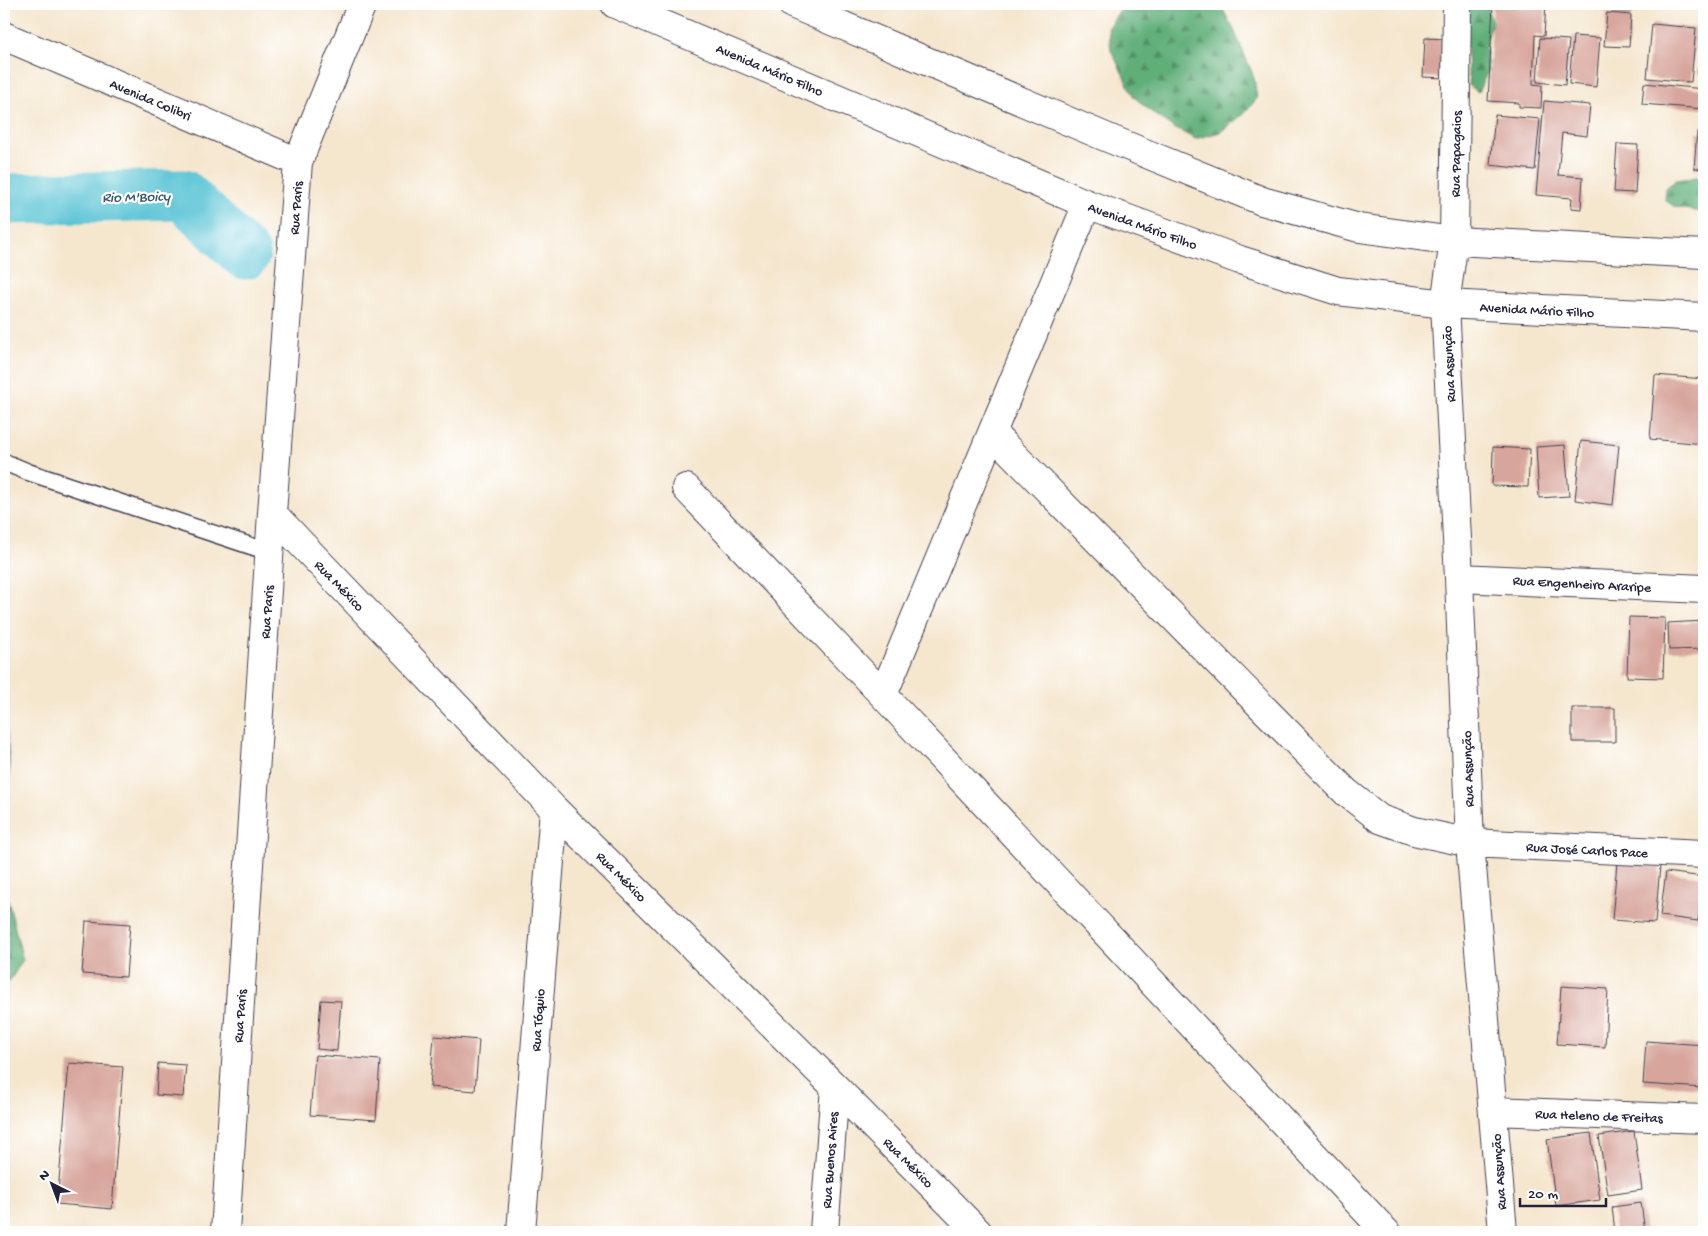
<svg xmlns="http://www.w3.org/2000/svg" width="1708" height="1236" font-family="'Gochi Hand',sans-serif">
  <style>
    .forest { fill: url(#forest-firs); stroke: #42685a }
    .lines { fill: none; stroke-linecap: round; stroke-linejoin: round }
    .river { stroke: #5bc4d6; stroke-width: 51 }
    .building { fill: #d7a59b }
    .lane-casing { stroke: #423f51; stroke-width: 19 }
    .street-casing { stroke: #423f51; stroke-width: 30 }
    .secondary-casing { stroke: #423f51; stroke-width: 30 }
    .lane { stroke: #fff; stroke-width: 16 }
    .street { stroke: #fff; stroke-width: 28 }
    .secondary { stroke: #fff; stroke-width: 28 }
    .labels { text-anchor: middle; stroke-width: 4.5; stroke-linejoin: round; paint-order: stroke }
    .street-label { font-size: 14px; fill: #22223b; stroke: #fff }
    .water-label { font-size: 15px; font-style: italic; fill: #365b71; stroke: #fff }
  </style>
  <defs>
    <pattern id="forest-firs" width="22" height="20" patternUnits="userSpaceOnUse" patternTransform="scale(1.25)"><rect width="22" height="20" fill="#61af79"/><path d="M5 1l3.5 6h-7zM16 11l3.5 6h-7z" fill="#508e64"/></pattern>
  </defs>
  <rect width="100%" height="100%" fill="#fff"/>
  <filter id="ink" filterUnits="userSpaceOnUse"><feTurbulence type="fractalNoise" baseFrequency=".02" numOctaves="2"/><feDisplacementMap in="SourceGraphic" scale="10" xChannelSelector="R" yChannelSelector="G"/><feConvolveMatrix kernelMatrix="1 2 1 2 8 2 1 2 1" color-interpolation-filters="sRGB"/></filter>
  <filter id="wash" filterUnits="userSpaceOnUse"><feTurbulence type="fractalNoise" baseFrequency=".0096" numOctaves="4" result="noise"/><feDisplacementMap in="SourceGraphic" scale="20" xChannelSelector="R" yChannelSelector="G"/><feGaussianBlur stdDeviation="1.12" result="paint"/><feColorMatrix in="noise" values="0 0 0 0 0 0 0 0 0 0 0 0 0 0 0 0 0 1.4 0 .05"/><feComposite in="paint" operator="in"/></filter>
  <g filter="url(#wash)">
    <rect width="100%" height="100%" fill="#f5e6ce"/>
    <path class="forest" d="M1124,4H1220L1234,30L1254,77L1257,99L1240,117L1220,132L1195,139L1174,128L1154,114L1134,97L1111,50L1108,27Z
      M1464,4H1491L1488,11L1492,22L1485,47L1488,71L1478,92L1469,85Z
      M1610,4H1641L1631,15L1622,17L1612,10Z
      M1704,176V213L1675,207L1665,200L1666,188L1676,180Z
      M4,706L10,766L4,821Z
      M4,884L23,960L4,990Z"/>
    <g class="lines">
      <path class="river" d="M4,199L183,195L245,254"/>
    </g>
    <g id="blocks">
      <path class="building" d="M1392,4H1435V7L1392,6Z
        M1493,4H1546L1544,36L1535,35L1533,84L1542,85L1541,108L1519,107V103L1488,101Z
        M1607,13L1631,15L1629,47L1604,46Z
        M1703,21L1704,22V74H1698Z
        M1652,24L1696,28L1691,82L1647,78Z
        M1573,36L1600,38L1596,87L1569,84Z
        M1425,38L1446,39L1444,78L1423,77Z
        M1540,38L1569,40L1565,85L1537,82Z
        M1644,83L1704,89V109L1642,104Z
        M1544,101L1590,105L1587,136L1562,133L1558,175L1583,177L1581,209L1571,208L1572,198L1536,195Z
        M1495,115L1540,119L1535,170L1490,165Z
        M1697,132L1704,133V169L1694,168Z
        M1617,144L1638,145L1635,193L1614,192Z
        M1655,375L1704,379V444L1650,439Z
        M1581,441L1619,445L1613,505L1575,500Z
        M1565,445L1569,496L1539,498L1536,447Z
        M1493,447L1530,449L1528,487L1492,486Z
        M1629,617L1665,618L1663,678L1627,677Z
        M1704,621V649L1669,650L1668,623Z
        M1572,708H1615V742H1572Z
        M1617,862L1660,866L1655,923L1612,920Z
        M1666,872L1704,877L1698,921L1660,916Z
        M86,921L130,924L126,977L82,974Z
        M1561,986L1608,989L1605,1047L1557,1044Z
        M321,1000L341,1001L337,1051L317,1049Z
        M434,1036L479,1040L475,1091L430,1087Z
        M1646,1041L1704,1045V1088L1643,1084Z
        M315,1055L380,1060L376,1120L310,1115Z
        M69,1063L123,1067L112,1209L57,1204Z
        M158,1063L186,1065L183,1097L156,1095Z
        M1634,1131L1642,1190L1608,1195L1599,1136Z
        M1591,1133L1600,1200L1556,1206L1547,1139Z
        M1641,1203L1645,1232H1615L1612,1207Z"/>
    </g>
  </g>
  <g filter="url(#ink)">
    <use href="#blocks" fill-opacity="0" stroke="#423f51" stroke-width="1"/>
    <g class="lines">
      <g class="lane-casing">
        <path id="lane" d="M4,462L28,472L269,552"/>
      </g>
      <g class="street-casing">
        <path id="street" d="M1457,4L1454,241L1445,304L1459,578L1470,843L1503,1232
          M4,36L298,162
          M992,433L1346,792L1380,819L1414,831L1470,843L1704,854
          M686,488L883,695L1386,1232
          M272,513L554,809L835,1087L978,1232
          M1459,578L1704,589
          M883,695L1087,204
          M1493,1111L1704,1119
          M225,1232L272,513L298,162L362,4
          M521,1232L554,809
          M824,1232L835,1087"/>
      </g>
      <g class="secondary-casing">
        <path id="secondary" d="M615,4L1087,204L1240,260L1338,291L1445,304L1704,317
          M792,4L1108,138L1262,201L1359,228L1454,241L1704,254"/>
      </g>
      <use href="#lane" class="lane"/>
      <use href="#street" class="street"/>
      <use href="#secondary" class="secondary"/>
    </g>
  </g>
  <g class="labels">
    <g class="street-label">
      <text transform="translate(770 69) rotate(23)" y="5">Avenida Mário Filho</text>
      <text transform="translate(151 99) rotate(23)" y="5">Avenida Colibri</text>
      <text transform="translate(1455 154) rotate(-89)" y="5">Rua Papagaios</text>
      <text transform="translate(295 208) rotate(-86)" y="5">Rua Paris</text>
      <text transform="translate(1143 225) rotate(20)" y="5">Avenida Mário Filho</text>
      <text transform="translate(1537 309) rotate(3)" y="5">Avenida Mário Filho</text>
      <text transform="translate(1448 364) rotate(-93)" y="5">Rua Assunção</text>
      <text transform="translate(1582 583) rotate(3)" y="5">Rua Engenheiro Araripe</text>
      <text transform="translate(340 585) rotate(46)" y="5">Rua México</text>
      <text transform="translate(266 612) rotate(-86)" y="5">Rua Paris</text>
      <text transform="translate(1467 769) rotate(-92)" y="5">Rua Assunção</text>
      <text transform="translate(1587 849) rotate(3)" y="5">Rua José Carlos Pace</text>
      <text transform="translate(622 876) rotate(45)" y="5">Rua México</text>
      <text transform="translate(239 1016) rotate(-86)" y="5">Rua Paris</text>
      <text transform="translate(537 1020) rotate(-86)" y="5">Rua Tóquio</text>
      <text transform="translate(1599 1115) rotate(2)" y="5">Rua Heleno de Freitas</text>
      <text transform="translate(829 1160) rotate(-86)" y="5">Rua Buenos Aires</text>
      <text transform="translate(909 1162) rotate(45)" y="5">Rua México</text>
      <text transform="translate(1498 1172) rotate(-94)" y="5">Rua Assunção</text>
    </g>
    <g class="water-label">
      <text transform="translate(136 196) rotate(-1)" y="5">Rio M'Boicy</text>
    </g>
  </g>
  <rect width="1708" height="1236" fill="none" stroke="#fff" stroke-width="20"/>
  <g transform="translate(52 1184) rotate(318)" stroke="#ffffff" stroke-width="4" paint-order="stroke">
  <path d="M0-4L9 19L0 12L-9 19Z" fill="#22223b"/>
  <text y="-8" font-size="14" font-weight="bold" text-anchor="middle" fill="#22223b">N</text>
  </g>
  <path d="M1520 1198v8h86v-8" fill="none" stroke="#22223b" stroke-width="2.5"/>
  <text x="1528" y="1198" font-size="15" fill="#22223b" stroke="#ffffff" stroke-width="4" paint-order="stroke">20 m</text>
</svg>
